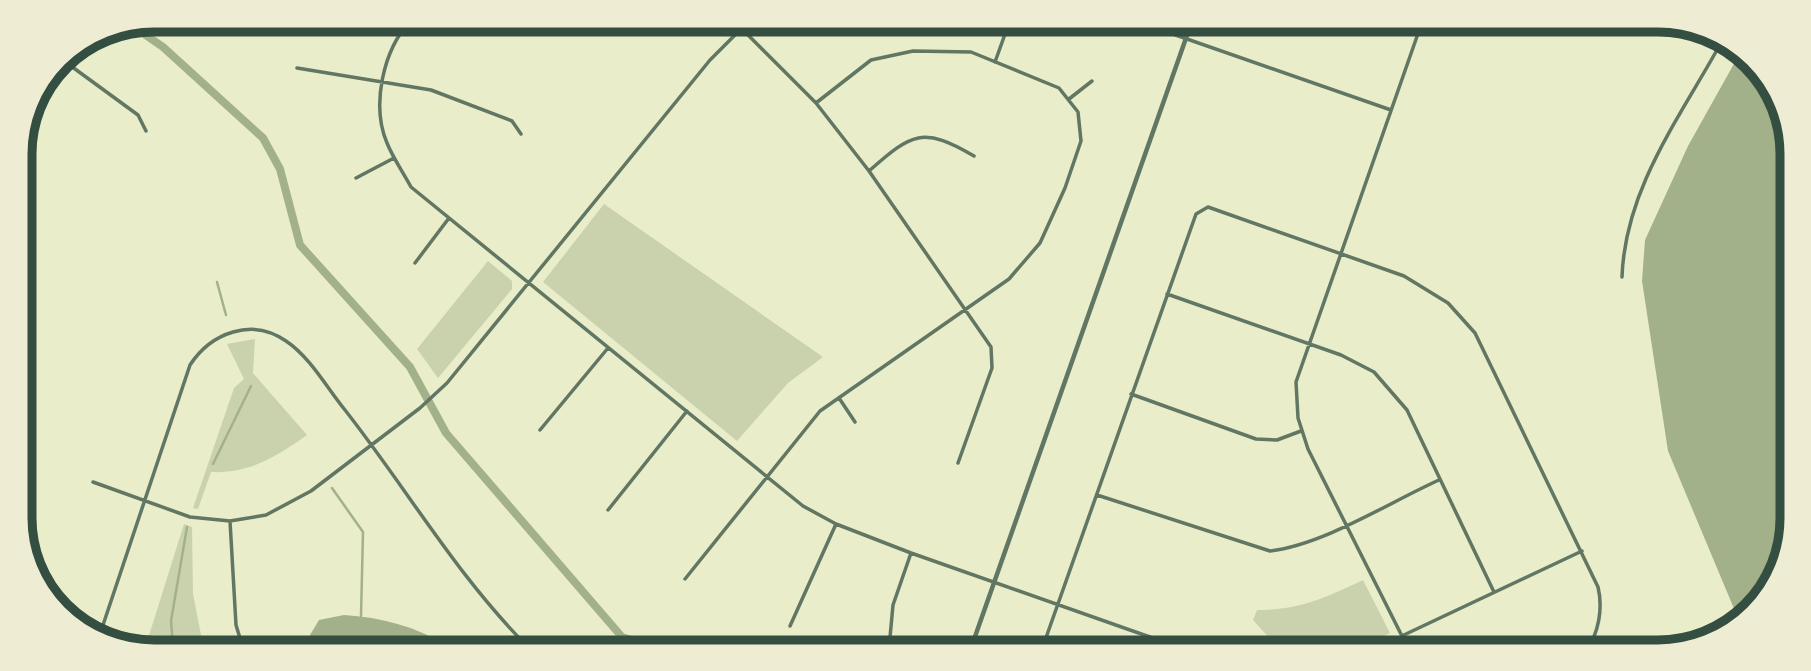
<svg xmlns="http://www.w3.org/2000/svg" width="1811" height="671" font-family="Georgia,serif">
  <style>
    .green { fill: #cad2ad }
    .water { fill: #a3b18a }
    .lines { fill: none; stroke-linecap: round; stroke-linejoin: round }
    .stream { stroke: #a3b18a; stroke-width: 2.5 }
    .canal { stroke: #a3b18a; stroke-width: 8 }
    .minor { stroke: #617663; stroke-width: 3.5 }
    .tertiary { stroke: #617663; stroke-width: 4.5 }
    .rim { fill: none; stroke: #344e41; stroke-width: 9 }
  </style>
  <rect width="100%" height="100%" fill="#e9edc9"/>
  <path class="green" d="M604,204L823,357L788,383L737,441L543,282Z
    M488,261L512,281V289L438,378L417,349Z
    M255,339L253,373L307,435C276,457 249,474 211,472L198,509L193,508L234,388L244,379L227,344Z
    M184,524L192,527L193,594L203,645H146Z
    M1363,580L1390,633L1355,650H1280L1253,620L1257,610C1300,610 1325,598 1363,580Z"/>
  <path class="water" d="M1740,53L1759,65L1791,135L1785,561L1740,623L1668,451L1642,281L1645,240L1688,146Z
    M344,615C381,617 417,627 448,646H311L310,635L319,620Z"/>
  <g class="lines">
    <path class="stream" d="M217,282L226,315
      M213,464L251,386
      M332,488L363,532L361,616
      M173,645L171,621L187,527"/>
    <path class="canal" d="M134,27L163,47L263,138L280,169L300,245L410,367L446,433L622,637L653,647"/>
    <path class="minor" d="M411,20C383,50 371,105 387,143C393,158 403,172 411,187L803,506L836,524L911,553L1184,649
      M735,22L816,103L869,171L991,347L992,368L958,463
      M1144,24L1391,110
      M60,58L138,115L146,131
      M995,62L1009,23
      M297,68L431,90L512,121L521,134
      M1069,99L1092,81
      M869,171C912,133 923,126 974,156
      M356,178L394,158
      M415,263L449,218
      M1622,277C1625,188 1681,116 1722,41
      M1167,294L1341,355L1374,372L1407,410L1494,592
      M1131,394L1256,439L1277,440L1301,431
      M839,398L855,422
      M540,430L608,348
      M93,482L190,517L230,521L266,515L311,491L420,408L447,383L710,60L748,22
      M1097,495L1270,551C1325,544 1388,503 1439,480
      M608,510L687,411
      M230,521L236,625L242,645
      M685,579L820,411L1009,279L1040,243L1065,188L1081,141L1078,112L1059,88L971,52L913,51L871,60L816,103
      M790,626L836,524
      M99,637L190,365C211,333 252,317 286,341C310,357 327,388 345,410C407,489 457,576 528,647
      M889,648L893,605L911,553
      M1042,649L1196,214L1208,207L1404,276L1448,303L1475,333L1598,587C1603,608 1599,633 1586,651
      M1372,650L1582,551
      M1409,650L1308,449L1298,418L1296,382L1421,25"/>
    <path class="tertiary" d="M971,648L1191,24"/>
  </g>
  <path d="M0 0H1811V671H0ZM154 32H1658A122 122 0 0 1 1780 154V518A122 122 0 0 1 1658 640H154A122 122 0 0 1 32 518V154A122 122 0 0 1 154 32Z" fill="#eeecd3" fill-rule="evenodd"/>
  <path class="rim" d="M154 32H1658A122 122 0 0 1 1780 154V518A122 122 0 0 1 1658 640H154A122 122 0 0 1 32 518V154A122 122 0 0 1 154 32Z"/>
</svg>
